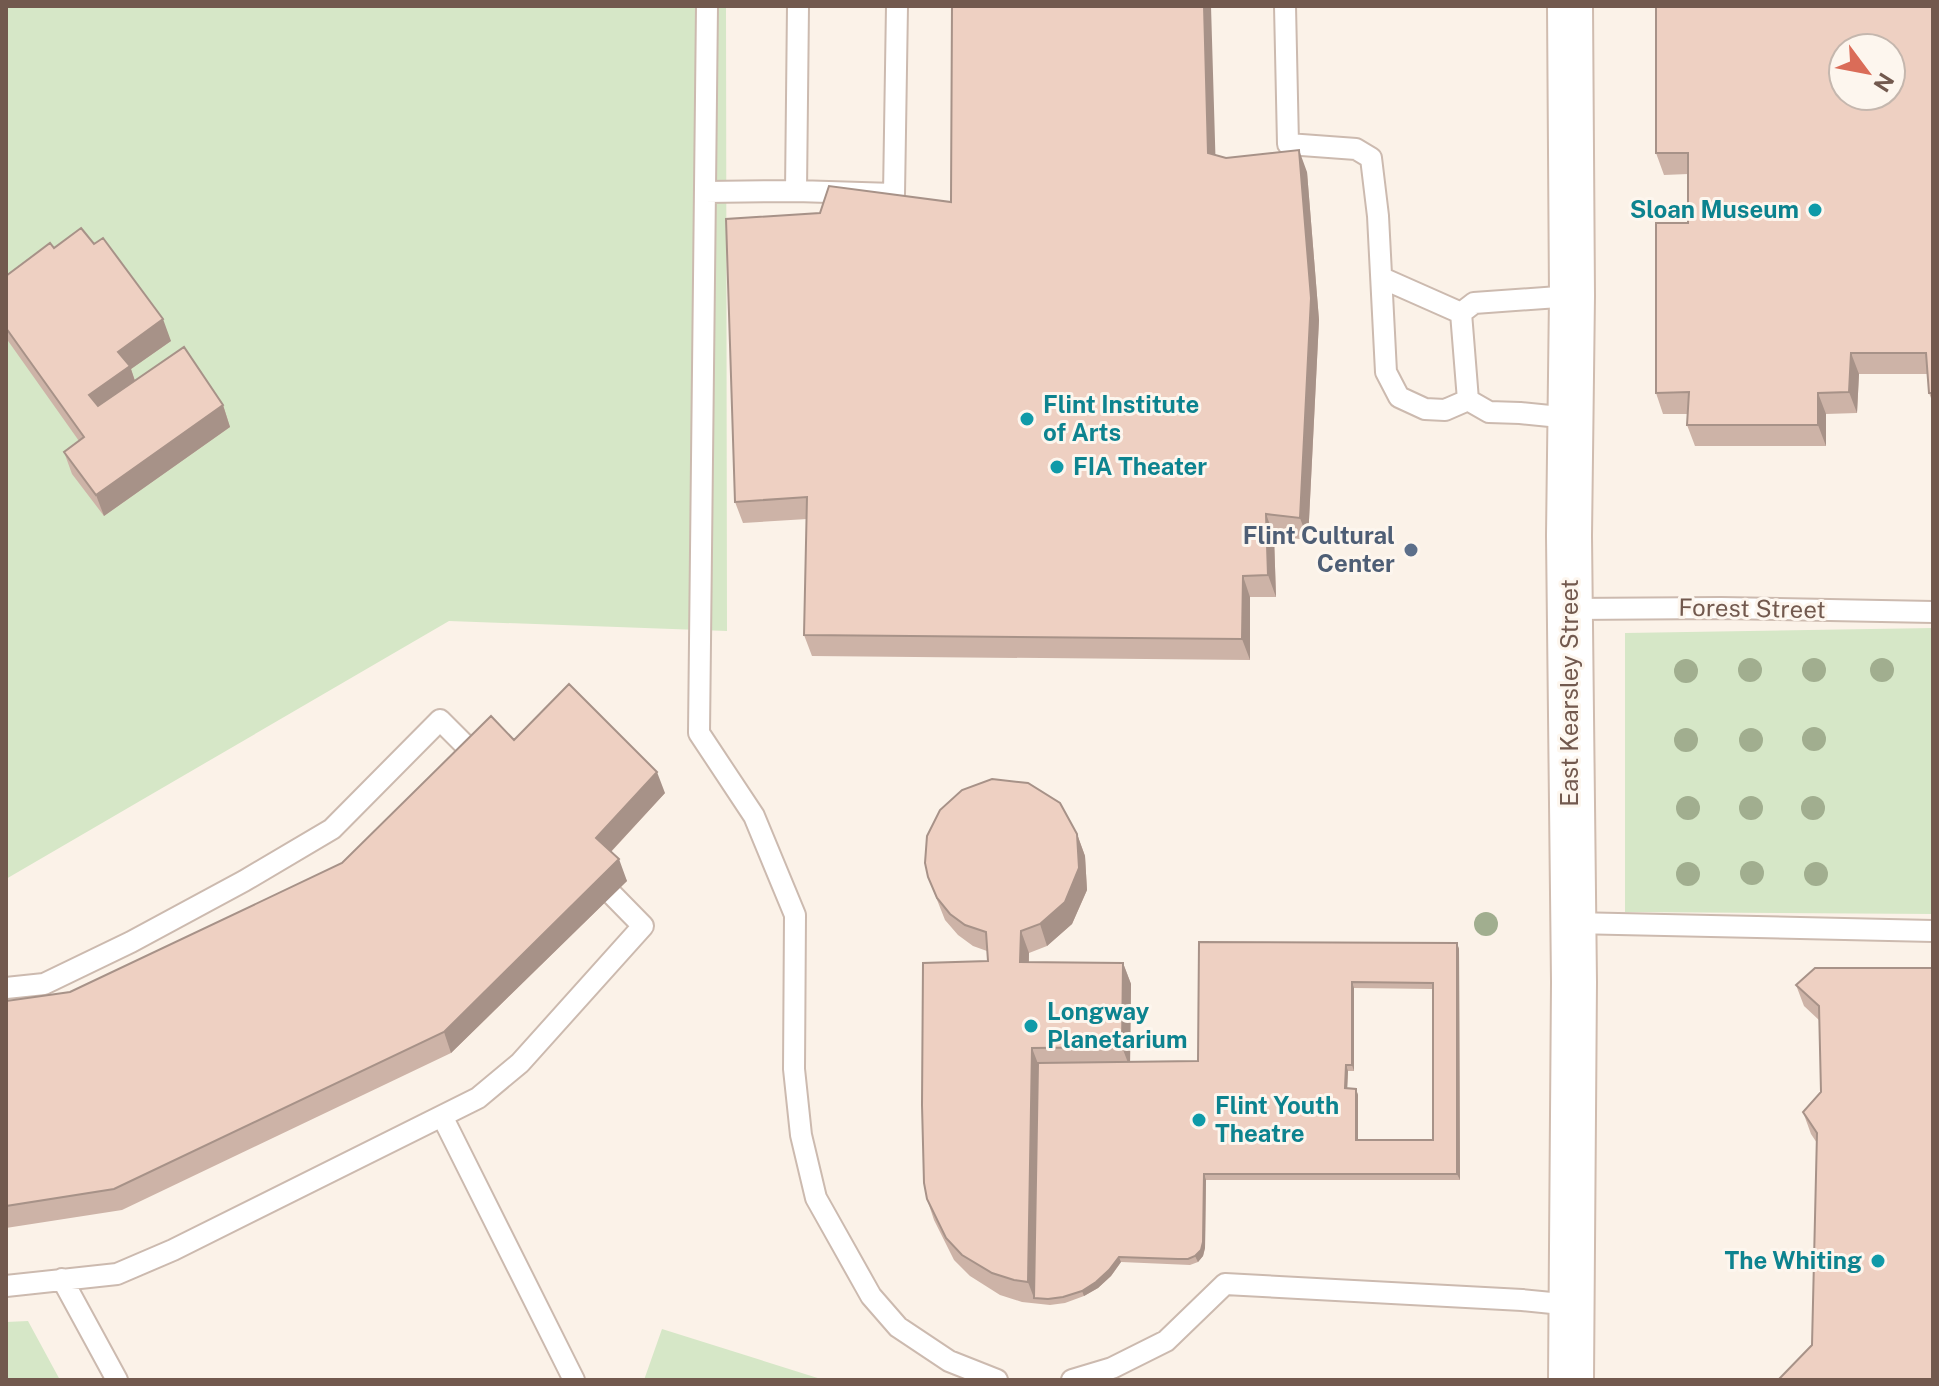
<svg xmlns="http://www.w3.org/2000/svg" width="1939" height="1386" font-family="'Public Sans',sans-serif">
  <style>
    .green { fill: #d6e7c7 }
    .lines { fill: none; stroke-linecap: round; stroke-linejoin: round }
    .lane-casing { stroke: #ccbaaf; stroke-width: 24 }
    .secondary-casing { stroke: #d0bcaf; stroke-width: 48 }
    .lane { stroke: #fff; stroke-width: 20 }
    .secondary { stroke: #fff; stroke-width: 44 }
    .tree { fill: #a1ae8f }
    .wall { fill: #cdb3a7; fill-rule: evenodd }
    .shaded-wall { fill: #a79288 }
    .building { fill: #eed0c2; stroke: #a79288; stroke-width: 2; fill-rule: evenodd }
    .culture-dot { fill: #0f9aa8; stroke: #fdf6ee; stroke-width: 3 }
    .service-dot { fill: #5c6f8a; stroke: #fdf6ee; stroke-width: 3 }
    .labels { text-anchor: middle; stroke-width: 6; stroke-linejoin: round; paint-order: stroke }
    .culture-label { font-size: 24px; font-weight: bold; fill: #0d838f; stroke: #fdf6ee; text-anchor: start }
    .service-label { font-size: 24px; font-weight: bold; fill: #4e5e75; stroke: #fdf6ee; text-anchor: end }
    .street-label { font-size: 24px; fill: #72594e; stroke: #fdf6ee }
  </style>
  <rect width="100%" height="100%" fill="#fbf2e8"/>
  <path class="green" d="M6,6H726L727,631L449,621L6,879Z
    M1933,628V914L1625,912V633Z
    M28,1321L60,1380H6V1322Z
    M662,1329L824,1380H644Z"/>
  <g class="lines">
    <g class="lane-casing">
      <path id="lane" d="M707,6L699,733L754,816L795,915L794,1069L801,1135L816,1198L871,1296L898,1327L949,1361L997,1380
        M798,6L796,191L894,194L897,6
        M1285,6L1288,144L1356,149L1371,158L1378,216L1386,372L1399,397L1425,409L1445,410L1468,400
        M705,192L796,191
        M1382,278L1461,313
        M1570,418L1520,413L1489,412L1468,400L1461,313L1474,303L1572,296
        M1570,609L1721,608L1933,612
        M1572,923L1933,931
        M6,988L44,984L131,942L244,881L332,829L440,720L481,761
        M442,1116L574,1380
        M62,1279L117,1380
        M6,1286L117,1274L173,1250L478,1098L520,1063L643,926L593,875
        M1072,1380L1112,1368L1166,1341L1225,1284L1522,1300L1572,1305"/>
    </g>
    <g class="secondary-casing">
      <path id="secondary" d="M1570,6L1572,296L1569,536L1574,982L1571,1380"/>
    </g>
    <use href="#lane" class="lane"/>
    <use href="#secondary" class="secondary"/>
  </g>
  <g class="tree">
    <circle cx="1750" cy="670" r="12"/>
    <circle cx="1814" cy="670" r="12"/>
    <circle cx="1882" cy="670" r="12"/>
    <circle cx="1686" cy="671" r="12"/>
    <circle cx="1814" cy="739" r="12"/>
    <circle cx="1686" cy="740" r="12"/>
    <circle cx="1751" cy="740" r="12"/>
    <circle cx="1688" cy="808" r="12"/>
    <circle cx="1751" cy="808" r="12"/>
    <circle cx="1813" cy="808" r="12"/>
    <circle cx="1752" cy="873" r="12"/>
    <circle cx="1688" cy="874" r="12"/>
    <circle cx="1816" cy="874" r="12"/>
    <circle cx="1486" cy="924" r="12"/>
  </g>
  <path class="wall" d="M1933,6V403L1929,393L1928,374H1859L1857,413L1826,414V446H1695L1687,425L1688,414H1663L1656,393L1688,223V174L1664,175L1656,153Z
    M1215,155L1226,158L1307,172L1319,320L1308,540L1274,536L1276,597H1250V660L812,656L804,635L807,519L743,523L735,502L951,202Z
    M54,248L171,341L131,369L135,381L223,405L230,427L104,516L72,474L64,452L79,441L6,338V276Z
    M514,740L665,793L611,852L627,881L451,1053L122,1210L6,1228V1001L70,992L342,863Z
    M1077,834L1085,856L1087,890L1072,924L1047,946L1029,953V962L1123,963L1131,984L1130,1062L1198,1061L1199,942L1457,943L1459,949L1460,1180H1206L1205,1248L1203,1256L1198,1262L1190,1265L1121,1262L1111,1276L1098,1288L1084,1296L1065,1303L1050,1305L1022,1302L1000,1295L970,1276L954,1260L934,1220L927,1199L988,961L987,951L973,946L958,935L945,920L928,877ZM1354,988L1433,989V1140H1358V1095L1356,1089L1347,1088L1348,1071H1354Z
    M1815,968L1933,1380H1781L1780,1378L1812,1345L1817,1143L1811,1134L1803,1112L1821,1092L1820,1021L1804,1006L1796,985Z"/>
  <path class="shaded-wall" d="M1204,6H1211L1216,175L1208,153Z
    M1299,150L1307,172L1319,320L1308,540L1300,518Z
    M163,319L171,341L131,369L137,387L97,417L89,395L118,352Z
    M1851,353L1859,374L1857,413L1849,392Z
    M1818,393L1826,414V446L1818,425Z
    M223,405L230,427L104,516L96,495Z
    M1266,514L1274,536L1276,597L1268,575Z
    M1243,576L1250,597V660L1242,639Z
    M657,772L665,793L604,859L596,838Z
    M1077,834L1085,856L1087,890L1072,924L1047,946L1040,924Z
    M619,859L627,881L451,1053L444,1032Z
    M1021,931L1029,953L1028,984L1020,962Z
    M1457,943L1459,949L1460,1180L1457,1174Z
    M1123,963L1131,984L1130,1068L1122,1047Z
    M1352,982L1354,988V1071L1352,1065Z
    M1032,1048L1040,1069L1034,1298L1028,1282Z
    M1346,1065L1348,1071L1347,1094L1345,1088Z
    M1356,1089L1358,1095V1146L1356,1140Z
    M1204,1174L1206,1180L1205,1248L1203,1256L1198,1262L1195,1256Z
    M1119,1257L1121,1262L1111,1276L1098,1288L1084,1296L1082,1291Z"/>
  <path class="building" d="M952,6H1204L1208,153L1226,158L1299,150L1311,298L1300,518L1266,514L1268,575L1243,576L1242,639L804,635L807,497L735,502L726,219L820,213L829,186L951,202Z
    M1656,6H1933V393H1929L1926,353H1851L1849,392L1818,393V425H1687L1689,392L1656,393V223H1688V153H1656ZM1843,48H1891V96H1843Z
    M81,228L94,244L103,238L163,319L118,352L130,366L89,395L98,406L184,347L223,405L96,495L64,452L84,437L6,328V276L50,243L54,248Z
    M569,684L657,772L596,838L619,859L444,1032L114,1189L6,1206V1001L70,992L342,863L491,716L514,740Z
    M992,779L1028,783L1060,803L1077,834L1079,868L1065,902L1040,924L1021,931L1020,962L1123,963L1122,1047L1032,1048L1028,1282L1014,1280L992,1273L962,1255L946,1238L927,1199L924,1183L922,1105L923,963L988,961L986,932L965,925L950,914L937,898L928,877L925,863L927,836L940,810L962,790Z
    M1199,942L1457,943V1174H1204L1203,1242L1201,1250L1195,1256L1188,1259H1178L1119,1257L1109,1270L1096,1282L1082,1291L1063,1297L1048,1299L1034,1298L1038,1063L1198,1061ZM1352,982L1433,983V1140H1356V1089L1345,1088L1346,1065H1352Z
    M1815,968H1933V1380H1782L1780,1378L1812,1345L1817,1133L1803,1112L1821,1092L1819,1006L1796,985Z"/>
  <g class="culture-dot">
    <circle cx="1815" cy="210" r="8"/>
    <circle cx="1027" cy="419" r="8"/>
    <circle cx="1057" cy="467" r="8"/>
    <circle cx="1031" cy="1026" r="8"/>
    <circle cx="1199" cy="1120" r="8"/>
    <circle cx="1878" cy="1261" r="8"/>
  </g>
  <circle class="service-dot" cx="1411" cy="550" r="8"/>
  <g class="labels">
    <g class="culture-label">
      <text x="1799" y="218" text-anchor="end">Sloan Museum</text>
      <text x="1043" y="413">Flint Institute<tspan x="1043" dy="28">of Arts</tspan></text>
      <text x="1073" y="475">FIA Theater</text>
      <text x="1047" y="1020">Longway<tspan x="1047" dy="28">Planetarium</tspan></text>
      <text x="1215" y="1114">Flint Youth<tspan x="1215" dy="28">Theatre</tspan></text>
      <text x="1862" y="1269" text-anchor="end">The Whiting</text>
    </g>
    <g class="service-label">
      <text x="1395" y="544">Flint Cultural<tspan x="1395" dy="28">Center</tspan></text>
    </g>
    <g class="street-label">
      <text transform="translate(1752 609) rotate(1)" y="8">Forest Street</text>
      <text transform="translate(1570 693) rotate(-90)" y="8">East Kearsley Street</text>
    </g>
  </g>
  <rect width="1939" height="1386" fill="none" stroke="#72594e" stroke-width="16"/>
  <g transform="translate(1867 72) rotate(122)"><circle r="38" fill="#fdf6ee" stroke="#c5b7ae" stroke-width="2"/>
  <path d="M0-6L14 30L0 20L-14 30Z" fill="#da6c58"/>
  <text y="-12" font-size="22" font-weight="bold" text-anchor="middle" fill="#72594e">N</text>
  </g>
</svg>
